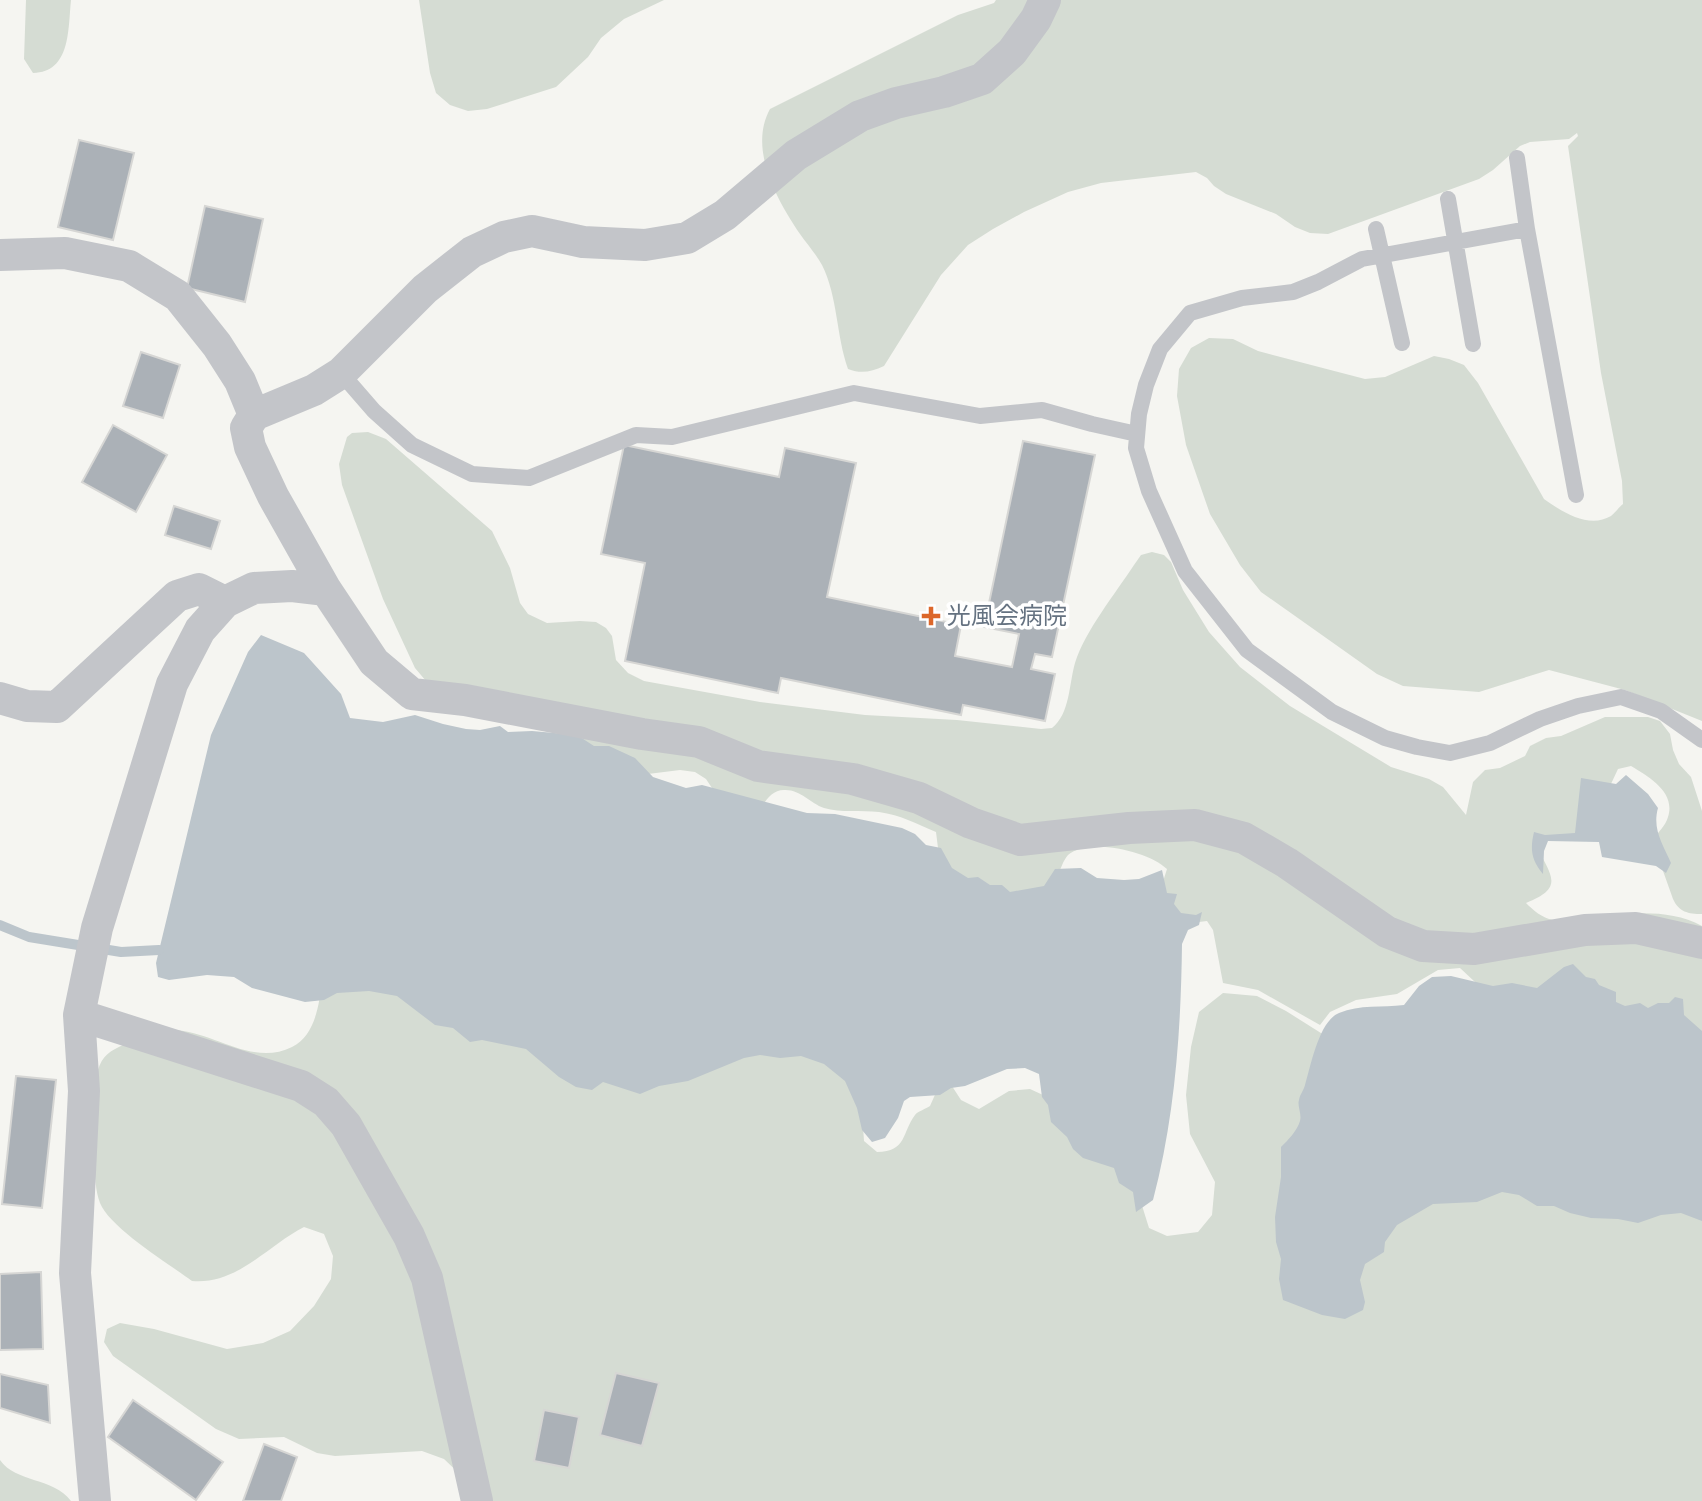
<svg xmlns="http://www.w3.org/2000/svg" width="1702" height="1501" font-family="Figtree,'Noto Sans JP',sans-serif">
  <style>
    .green { fill: #d5dcd3 }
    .water { fill: #bcc5cb }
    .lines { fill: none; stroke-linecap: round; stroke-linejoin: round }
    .stream { stroke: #bcc5cb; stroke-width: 10 }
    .building { fill: #abb1b7; stroke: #d6d6d4; stroke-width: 2 }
    .service { stroke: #c3c5c9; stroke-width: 16 }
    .minor { stroke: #c3c5c9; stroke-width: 32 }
    .poi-dot { fill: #dc672a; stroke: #fff; stroke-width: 2.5 }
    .labels { text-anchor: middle; stroke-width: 7; stroke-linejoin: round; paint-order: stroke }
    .poi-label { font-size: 24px; fill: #657281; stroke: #fff; text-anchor: start }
  </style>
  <rect width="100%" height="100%" fill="#f5f5f1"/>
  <path class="green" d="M26,0H71C68,29 71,72 33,73L24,59Z
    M419,0H664L624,19L601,38L588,57L556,87L487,109L468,111L450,105L436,93L430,73Z
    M996,0H1702V721L1625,690L1549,670L1479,692L1403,686L1377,674L1261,592L1240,565L1210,514L1186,445L1177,396L1179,369L1191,348L1209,338L1233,339L1258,351L1365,379L1385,377L1434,356L1449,359L1464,365L1478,383L1544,499C1562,512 1589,529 1611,516C1615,513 1619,507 1623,504L1622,481L1601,373L1568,146L1578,136L1577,133L1569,139L1530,142L1520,146L1493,170L1479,179L1328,234L1310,233L1295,227L1276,214L1226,194L1214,186L1207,178L1196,172L1101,183L1068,192L1024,212L993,229L968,245L941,275L884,366C871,372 861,374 848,369C836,336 838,297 822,265C816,254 807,244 800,234C777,200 748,149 770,109L958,15L994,3Z
    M368,432L386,439L492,531L510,568L520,603L528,614L547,623L580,621L596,622L606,628L612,636L616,660L628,673L644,681L760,702L865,715L957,720L1041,729L1052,728C1070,714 1069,684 1075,663C1085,631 1115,594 1134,565L1141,555L1152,552L1164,555L1171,562L1183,590L1209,632L1240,667L1290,706L1391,767L1429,779L1443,787L1466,815L1473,782L1485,770L1500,768L1525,756L1530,746L1546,738L1561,736L1605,717H1648L1660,721L1670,734L1673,750L1679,764L1691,777L1702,811V914C1688,914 1679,912 1673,899L1652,840C1657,834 1666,825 1668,817C1676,792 1649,777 1631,766L1618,769L1586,837L1538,840L1537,847C1552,877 1564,888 1526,903C1533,910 1542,918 1553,920C1562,922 1576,918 1585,918C1625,914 1666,907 1702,926V1038L1542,998L1490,996L1460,968L1438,970L1397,994L1356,1000L1330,1012L1320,1025L1258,990L1223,983L1213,930L1207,921L1191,923L1159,894L1167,869C1149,851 1088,837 1068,855C1063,861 1061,868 1058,875C1055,881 1049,887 1045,892L1013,898L955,879L939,856L936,832C917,824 901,815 879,812C861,810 841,813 824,808C810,803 800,789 784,790C774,790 768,797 763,805L716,794L706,779L695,772L680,770L640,775L576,739L426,681L415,668L383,599L342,485L339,464L347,437L352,433Z
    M322,982L744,1047L831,1052L861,1097L864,1141L877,1152C907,1152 902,1132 915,1115C918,1111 926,1109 930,1106L938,1088L948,1080L961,1100L979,1109L1009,1091L1030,1089L1056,1101L1134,1180L1149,1228L1167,1236L1198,1232L1212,1215L1215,1182L1190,1134L1186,1095L1191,1047L1199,1012L1223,993L1257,996L1286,1011L1332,1040L1352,1272L1405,1206L1489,1185L1702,1211V1501H488L444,1459L422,1451L335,1456L317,1453L284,1437L239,1439L216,1429L113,1356L104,1342L107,1329L120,1323L154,1329L227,1349L263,1343L290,1331L314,1306L331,1279L333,1256L324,1234L304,1227C267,1246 237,1285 192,1281C169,1264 110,1228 100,1203C93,1184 95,1159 95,1139C96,1121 93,1086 98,1070C102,1056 110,1051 123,1045C138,1037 155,1030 173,1030C213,1031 252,1067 292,1047C315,1036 319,1005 322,982Z
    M0,1460C16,1483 53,1477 71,1501H0Z"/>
  <path class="water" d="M261,635L304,653L341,694L350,718L383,722L415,715L443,724L466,729L480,730L500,726L508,732L532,731L577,735L594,746H609L635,758L653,777L686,788L702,785L807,813L835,814L902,828L915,834L926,845L941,848L952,868L968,878L978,877L990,885H1002L1010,892L1044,886L1055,869L1081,868L1097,878L1124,880L1139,879L1162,870L1167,893L1177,894L1174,904L1181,913L1196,915L1202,912L1199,925L1188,930L1182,944C1181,1030 1175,1117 1153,1200L1136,1212L1133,1192L1119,1183L1114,1168L1083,1158L1073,1149L1067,1137L1051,1122L1048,1105L1042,1097L1039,1074L1025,1068L1007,1069L965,1086L951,1088L940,1095L910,1097L904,1101L898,1118L885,1138L872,1142L862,1130L857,1108L845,1081L824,1064L801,1056L780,1058L760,1055L744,1058L688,1081L659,1086L640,1094L603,1082L592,1090L576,1087L559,1077L526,1049L482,1040L470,1042L453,1028L435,1025L397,996L369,991L337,993L324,1000L305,1002L252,988L234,977L207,975L169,980L158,977L156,963L211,735L248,652Z
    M1626,775L1648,794L1658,808C1652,829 1663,845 1671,863L1666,873L1656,866L1602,857L1599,842L1548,841L1544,851L1543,874C1531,860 1530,849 1534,832L1545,835L1575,833L1581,778L1616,784Z
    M1573,964L1586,977L1595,979L1599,985L1616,992V1002L1625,1006L1640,1003L1648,1008L1658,1003H1669L1675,997L1683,999L1684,1015L1702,1031V1221L1681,1213L1661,1215L1638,1223L1618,1219L1591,1218L1570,1213L1554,1206H1537L1519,1195L1502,1192L1477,1202L1433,1204L1397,1225L1385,1242L1384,1252L1365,1264L1360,1280L1365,1302L1363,1310L1345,1319L1322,1315L1283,1300L1279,1279L1281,1259L1276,1242L1275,1217L1281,1177V1147C1288,1140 1297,1131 1300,1121C1302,1114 1297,1106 1299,1100C1300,1094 1304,1090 1305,1085C1311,1065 1319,1021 1339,1013C1360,1004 1382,1008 1404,1005L1419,986L1432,977L1451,976L1493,986L1512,983L1537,988L1564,967Z"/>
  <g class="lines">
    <path class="stream" d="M0,925L29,937L121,952L159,950"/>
  </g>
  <path class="building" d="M79,140L134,153L113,240L58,227Z
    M205,206L263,219L245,302L187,288Z
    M141,352L180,365L163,418L123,406Z
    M113,425L167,455L136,512L82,482Z
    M1023,441L1095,455L1052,657L1035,654L1031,669L1055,674L1045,721L963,705L961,715L781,678L778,693L625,661L645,563L601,554L624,445L779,477L785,448L856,463L827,597L961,625L955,656L1012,667L1019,634L984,627Z
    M174,506L220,521L211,549L165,535Z
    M16,1076L56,1080L42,1208L2,1204Z
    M41,1272L43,1349L0,1350V1274Z
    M616,1373L659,1383L642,1446L600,1435Z
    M0,1374L48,1385L50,1423L0,1408Z
    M133,1400L223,1462L196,1500L108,1437Z
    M544,1410L579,1417L569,1468L534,1461Z
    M264,1444L297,1457L281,1501H243Z"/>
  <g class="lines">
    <path class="service" d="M1517,158L1527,229L1576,495
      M1448,199L1473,344
      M1376,229L1402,343
      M1527,229L1362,259L1318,282L1293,292L1242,298L1190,313L1160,349L1146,385L1139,414L1136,448L1149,491L1185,571L1247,650L1332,712L1385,738L1417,747L1450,753L1490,743L1540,719L1578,706L1621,697L1661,711L1702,740
      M341,373L374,411L412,445L472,474L529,478L636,435L672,437L854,393L980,416L1042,410L1092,424L1137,434"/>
    <path class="minor" d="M1045,0L1036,19L1012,52L982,79L944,92L896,103L860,116L796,155L725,215L687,238L645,245L583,242L532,231L504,237L472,252L425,289L341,373L314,390L254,415L246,428L250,447L273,496L326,590L374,662L412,694L465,700L642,734L699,742L758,766L853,779L919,798L971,823L1020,840L1129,828L1195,825L1244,838L1287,863L1387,932L1423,946L1474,949L1585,930L1636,928L1702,943
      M0,255L65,253L129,266L178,296L217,345L240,381L254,415
      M0,698L27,706L57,707L177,596L199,589L225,602
      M79,1015L301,1086L326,1102L346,1125L409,1236L427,1278L477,1501
      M95,1501L75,1273L84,1091L79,1015L97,928L172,684L200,630L225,602L254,588L292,586L326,590"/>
  </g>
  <path class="poi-dot" d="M927.5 605.5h7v7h7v7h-7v7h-7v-7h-7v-7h7z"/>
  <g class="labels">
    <g class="poi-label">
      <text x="947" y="624">光風会病院</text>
    </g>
  </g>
</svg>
